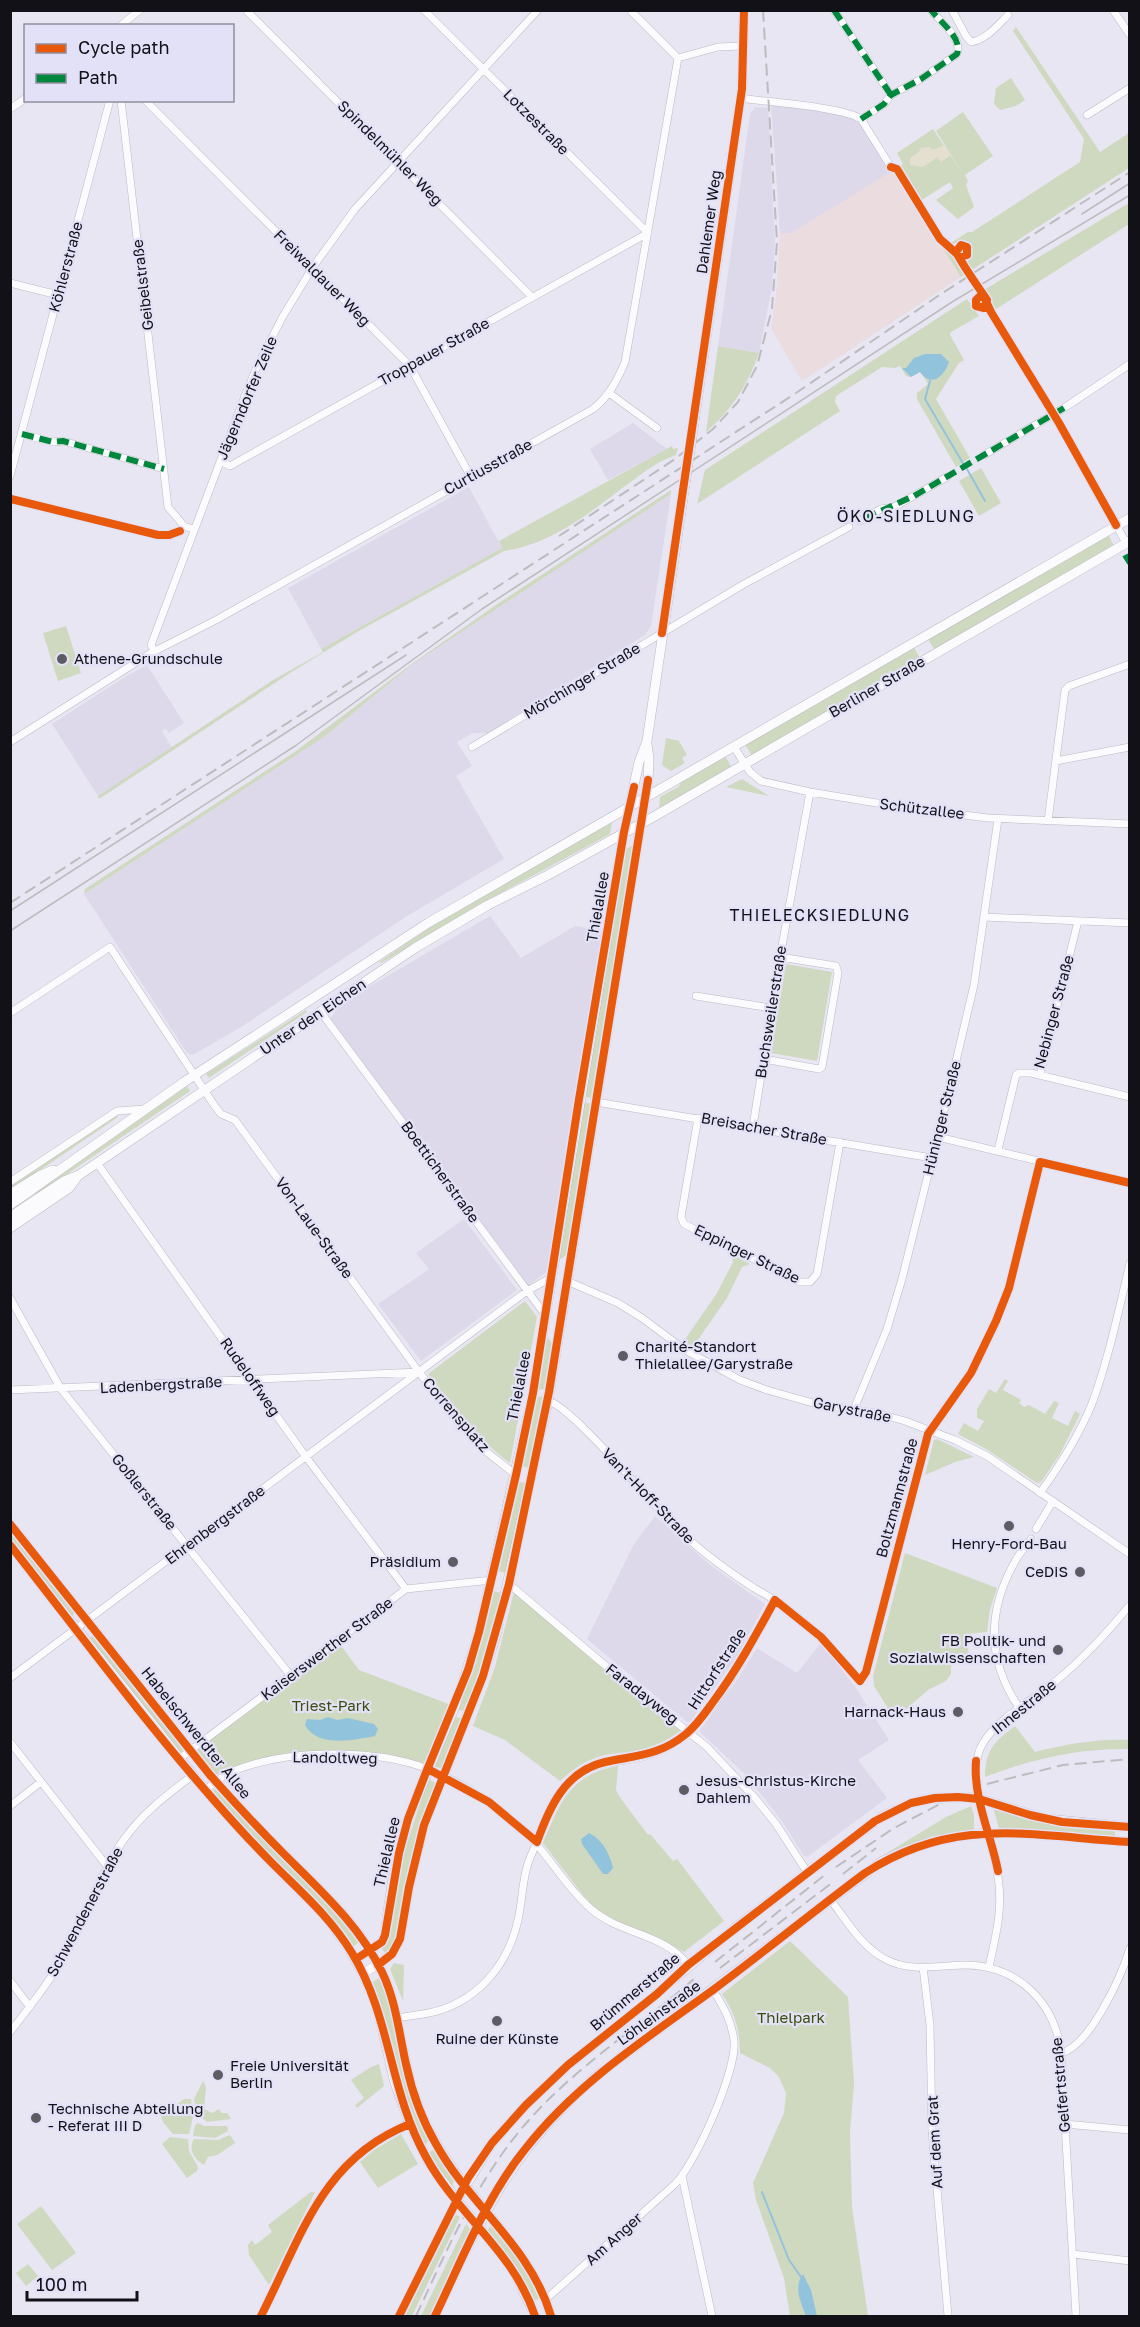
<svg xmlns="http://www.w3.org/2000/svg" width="1140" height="2327" font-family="'Golos Text',sans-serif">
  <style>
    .commercial { fill: #ded9ea }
    .industrial { fill: #eadcdf }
    .green { fill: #cfd9c0 }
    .sand { fill: #e5dfd0 }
    .water { fill: #92c3dd }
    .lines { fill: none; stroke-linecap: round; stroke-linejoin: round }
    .stream { stroke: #92c3dd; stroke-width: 2 }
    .minor-casing { stroke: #babac3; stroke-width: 8 }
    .major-casing { stroke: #babac3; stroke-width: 10 }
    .minor { stroke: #fbfbfd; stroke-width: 7 }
    .major { stroke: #fbfbfd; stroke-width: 9 }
    .tram { stroke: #bcbcbf; stroke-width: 1.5 }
    .rail { stroke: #bcbcbf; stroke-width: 2; stroke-dasharray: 12 6; stroke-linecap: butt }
    .major-bridge-casing { stroke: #babac3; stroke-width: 10; stroke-linecap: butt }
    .major-bridge { stroke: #fbfbfd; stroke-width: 9 }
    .quiet { stroke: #00873e; stroke-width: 6; stroke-dasharray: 12 6; stroke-linecap: butt }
    .cycleway-casing { stroke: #e3e1f7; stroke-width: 11 }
    .cycleway { stroke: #e8590c; stroke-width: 8 }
    .poi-dot { fill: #5d5c64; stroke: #e3e1f7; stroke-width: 2 }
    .labels { text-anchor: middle; stroke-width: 4.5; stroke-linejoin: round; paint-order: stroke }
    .street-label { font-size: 15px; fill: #121118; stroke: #e3e1f7 }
    .poi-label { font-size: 15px; fill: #121118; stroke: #e3e1f7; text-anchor: start }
    .park-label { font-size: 15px; fill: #3b4c07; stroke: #e3e1f7 }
    .neighbourhood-label { font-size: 16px; letter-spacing: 1.5px; fill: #121118; stroke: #e3e1f7 }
  </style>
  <rect width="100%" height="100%" fill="#e7e6f2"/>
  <path class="commercial" d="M771,103L858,116L894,170L791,234L780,233Z
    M755,107L768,108L775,243L772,287L759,353L718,346L750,114Z
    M633,423L667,449L608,480L590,449Z
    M469,487L502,548L321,649L288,588Z
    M671,494L651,626L645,635L488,733H472L457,742L472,766L456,776L504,859L407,916L241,1027L193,1055L187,1053L84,894L324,737L413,664Z
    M147,665L184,723L169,733L166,729L162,731L172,748L98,796L52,724L128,675Z
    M490,916L521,958L575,926L604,931L549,1270L528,1286L330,1018L335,1013L334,1010L372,985Z
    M464,1219L517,1290L421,1361L378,1304L429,1269L416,1253Z
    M655,1516L709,1564L765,1604L736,1658L690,1722H687L587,1639L634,1544Z
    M820,1644L833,1658L854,1685L889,1740L858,1760L887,1798L807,1857L804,1856L782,1821L745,1774L701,1733L700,1730L733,1686L757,1648L797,1673Z"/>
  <path class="industrial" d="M894,170L961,277L802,381L771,328L776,297L780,233H791Z"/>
  <path class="green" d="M1016,27L1100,152L1129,133V168L961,277L894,170L903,164L897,153L933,129L963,174L936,131L963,112L993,156L965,175L968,181L966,185L974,207L958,219L936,200L953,188L950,182L920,201L943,238L951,243L968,232H972L1080,162L1084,139L1013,31Z
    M1011,78L1025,100L1016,106L1000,110L994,104L996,88Z
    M1129,203V224L996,309L984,290Z
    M967,299L979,316L951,332L950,335L964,360L959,363L936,399L970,458L956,467L917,399V393L928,384L921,372L910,377L906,376L900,366L895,368L882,367L836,396L835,402L840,411L697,504L705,470Z
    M718,346L759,353C748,384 732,410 706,432Z
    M672,446L673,449L678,448L676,455C656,462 646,471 629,483C591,512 552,544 504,551L357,632L290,673L99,799L98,796L273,680L323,652L321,649L502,548L499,541Z
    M981,468L1001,503L979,516L959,481Z
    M671,490V494L413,664L324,737L84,894L85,889L296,751L413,663L496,605Z
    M1108,534L1114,546L934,649L928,639Z
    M66,626L81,673L58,681L43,633Z
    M913,646L920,658L752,756L745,744Z
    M666,738L679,741L687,755L682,758L685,763L671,771L662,765Z
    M725,756L732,768L659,810L660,797L678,787L683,780Z
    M742,779L769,796L726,787Z
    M612,822L610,834L506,890L381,963L379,962L438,922Z
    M635,844L593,1098L585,1097L624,850Z
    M786,964L832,972L817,1061L771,1053Z
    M306,1010L307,1012L209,1078L206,1074Z
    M187,1086L190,1091L36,1195L33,1194Z
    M583,1102L592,1104L568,1253L561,1259L559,1258Z
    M116,1114L118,1117L11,1190V1186Z
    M732,1255L750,1264L742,1267L727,1298L693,1347L684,1341L717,1293L733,1262Z
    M525,1301L537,1317L510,1463C476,1438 453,1407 428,1374Z
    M546,1335L553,1345L546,1389L537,1390Z
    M1005,1379L1008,1381L1003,1390L1021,1400L1019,1403L1024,1407L1029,1405L1045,1414L1054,1401L1059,1403L1052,1418L1068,1426L1075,1411L1080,1414L1060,1454L1041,1482L1037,1483L986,1449L958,1434L964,1423L978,1431L984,1421L977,1418V1409L989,1389L996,1393Z
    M545,1396L529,1468L521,1466L536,1397Z
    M937,1439L974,1457L955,1462L925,1475L934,1440Z
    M518,1482L527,1483L506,1573L498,1571Z
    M10,1528L77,1612L71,1616L11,1540Z
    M905,1553L997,1588L990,1609L987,1632L967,1634L969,1659L951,1666V1674L946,1681L928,1690L895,1719L874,1686L873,1676Z
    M493,1591L502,1593L492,1634L466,1711L458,1710L484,1633Z
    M514,1592L681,1730C667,1741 651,1748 634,1751C623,1753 611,1753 601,1756C584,1761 573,1769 560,1781L505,1740L473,1726L495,1667Z
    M94,1634L184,1749L179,1753L89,1639Z
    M339,1643L359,1670L451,1705L426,1763L304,1752L261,1758L215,1775L197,1752L199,1748Z
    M455,1717L463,1718L442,1769L434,1766Z
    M1015,1726L1035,1752C1067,1744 1097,1739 1129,1740V1749C1080,1748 1031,1759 985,1777C985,1750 995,1741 1015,1726Z
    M618,1766L616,1790L619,1796L648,1835L650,1834L673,1861L677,1859L724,1921L684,1952L658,1937L624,1925L596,1909L583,1895L543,1843C560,1803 570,1774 618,1766Z
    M428,1779L436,1783L412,1853L397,1939L386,1955L381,1947L392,1912L404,1853Z
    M217,1787L333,1908L361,1941L352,1947L296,1882L211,1793Z
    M971,1806L974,1816V1829L932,1836L882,1856L946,1817Z
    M993,1807L1055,1825L1115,1831V1836L999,1828Z
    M790,1941L848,1997L854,2083L850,2133L852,2207L868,2316H790L784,2278L756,2200L753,2183L784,2113L786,2093L779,2077L770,2068L740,2053C740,2030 735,2013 722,1994Z
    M394,1963L404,1965L403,2001L390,1969Z
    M381,1977L429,2139L426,2144L422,2143L401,2089L385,2020L371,1983Z
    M379,2064L384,2086L357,2108L355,2105L364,2098L351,2080L371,2067Z
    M203,2081L206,2087L204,2109L212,2113L219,2109L221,2113H227L231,2119L207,2122L197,2114L194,2099Z
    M184,2099H191L193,2117L189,2134H173L163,2122L161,2116Z
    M198,2123L204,2126H227L228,2131L215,2138L193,2136L195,2125Z
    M401,2134L418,2164L378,2188L360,2162L374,2150Z
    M230,2135L235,2143L217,2155L208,2157L204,2165C194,2159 188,2149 194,2139L218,2140Z
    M170,2137L188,2139L189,2151L198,2167L197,2171L187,2178L162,2144Z
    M435,2149L455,2179L451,2188L428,2153Z
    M311,2192H315L269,2285L249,2255L248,2245L252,2240L255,2245L272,2232L268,2225Z
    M41,2206L76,2253L52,2270L17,2224Z
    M454,2214L460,2217L412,2316H403Z
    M466,2224L470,2229V2233L431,2316H421Z
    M492,2224L523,2263L539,2299L532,2301L487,2231Z
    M28,2264L38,2276L26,2286L16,2273Z"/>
  <path class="sand" d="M944,145L951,155L941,162L938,157L923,167L910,165V158L919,152L920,148L929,147L933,150Z"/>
  <path class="water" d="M925,354H941L949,362C944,377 931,388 920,372L911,377L902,368H906L914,358Z
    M328,1717L337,1720L348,1718L374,1724L378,1729L375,1736C355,1740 317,1748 305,1725L307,1719L320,1720Z
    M589,1833C602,1839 610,1854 613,1868L608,1874H603L582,1844L581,1839Z
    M803,2274L811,2290L817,2316H806C801,2303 793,2287 803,2274Z"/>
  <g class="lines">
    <path class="stream" d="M930,381L925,399L964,465
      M967,469L985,501
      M762,2192L789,2260L801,2277"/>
    <g class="minor-casing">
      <path id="minor" d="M246,10L532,297
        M630,10L678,58
        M834,10L891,95
        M952,10L966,36L971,42C986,40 998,25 1008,15
        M1113,10L1130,35
        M120,26L140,10
        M740,98C766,102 844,107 861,119L891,167
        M121,100L168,507L184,526L193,529
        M145,100L410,366L471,477
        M10,109L26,98
        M1087,115L1130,88
        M861,119L884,104L891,95L921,79L957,54C963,38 940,22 931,10
        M10,283L58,295
        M609,393L657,428
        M22,434L53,442L63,441L164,469
        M984,455L1064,408L1130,364
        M220,461L230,466L648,233L424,10
        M10,476L110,100
        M860,521L881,509L894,507L947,477
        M1116,525L1126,543
        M154,651L151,645L243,401L256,369L283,316L313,267L355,209L538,10
        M10,742L151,653L216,620L593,409C609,396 617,381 625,362L678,58L718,47L742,46
        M472,747L744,584L849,527
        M734,747L750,772L761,781L810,792L907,808L988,818L1130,824
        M1056,761L1130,747
        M1048,821L1065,690L1069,686L1130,664
        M984,917L1130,923
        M696,996L771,1008
        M320,1011L546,1316
        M10,1013L110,947L214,1105L221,1114L235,1120L419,1372L457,1420L488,1453L516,1475
        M764,1059L819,1069L822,1067L838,973L836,966L780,957
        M1040,1075L1078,921
        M596,1102L932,1158
        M698,1118L681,1217L684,1224L800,1282H810L817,1274L840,1142
        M753,1126L780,957L810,792
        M938,1137L1130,1183
        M998,1150L1016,1075L1019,1073H1031L1130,1097
        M97,1163L306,1457L406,1589
        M10,1182L117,1111L145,1109
        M567,1281L618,1303L642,1318L685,1350L740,1380L767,1390L813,1403L880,1414L905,1421L955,1440L987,1456L1130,1554
        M10,1298L61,1389L291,1676
        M10,1390L419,1372
        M548,1401C570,1405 647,1498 668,1519C693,1546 723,1568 754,1588C766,1595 778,1601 789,1610C816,1630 840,1655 860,1681L866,1672L928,1434L971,1373L996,1321L1009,1288L1040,1162
        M854,1409L887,1329L902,1279L948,1095L974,985L998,819
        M1040,1493C1061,1464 1080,1434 1093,1401C1109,1357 1119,1309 1130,1263
        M1036,1529L1053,1501
        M509,1584L601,1662L707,1747L755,1798L776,1824L807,1872
        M10,1678L527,1291L552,1277
        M1020,1709C986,1660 987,1609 1017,1558C1021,1551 1027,1546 1031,1539
        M10,1742L107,1866
        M179,1759L406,1589L492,1580
        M205,1790C213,1784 221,1777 231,1772C284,1749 374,1748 428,1769C459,1781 491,1802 517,1824C546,1849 563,1885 591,1909C621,1935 664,1933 688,1965
        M10,1806L41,1782
        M830,1899C846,1920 862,1947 885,1959C911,1973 939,1965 966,1965C1018,1966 1055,2002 1061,2053L1076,2316
        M923,1967L930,2025L932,2131L948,2316
        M989,1967C995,1939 1002,1914 999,1885C996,1845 962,1777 983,1743C999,1717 1033,1700 1056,1681C1084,1658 1107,1633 1130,1605
        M10,1981L30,2007
        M397,2018C408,2016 418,2015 429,2013C476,2003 508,1966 518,1920C522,1903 522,1884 527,1867C529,1858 534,1850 537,1841C543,1825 549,1807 560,1792C592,1751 623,1769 662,1750C715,1723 748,1650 775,1600
        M10,2032C32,2004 54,1976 71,1944C91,1908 102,1867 128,1834C146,1810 170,1793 193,1775
        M1061,2053C1090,2046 1122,1975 1130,1948
        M1065,2124L1130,2130
        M682,2176L712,2316
        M1073,2254L1130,2261
        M545,2300L675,2184C696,2163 737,2070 734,2041C732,2021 723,2006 713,1990
        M261,2316C301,2238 321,2159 410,2124
        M399,2316L457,2200
        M435,2316L479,2226"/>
    </g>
    <g class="major-casing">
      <path id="major" d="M692,436L742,89L744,10
        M10,1194L39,1176L53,1170
        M10,1205L184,1082L428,923L1130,518
        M10,1217L64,1181L79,1175L97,1163L415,948L488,905L548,875L655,816L1130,541
        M10,1228L69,1188L77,1177
        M10,1524L210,1775C233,1801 257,1827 282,1852C317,1887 355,1920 379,1966C398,2003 400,2044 411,2084C422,2124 442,2156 467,2188
        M10,1545L205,1790L255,1845L326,1917L348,1947L363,1974L377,2006L395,2083L410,2124L428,2161L459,2203
        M356,1959L382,1942L385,1935L392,1884L408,1819L455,1706L479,1632L533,1393L624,832L639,762L647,741L685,484
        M363,1974L392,1954L400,1939L409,1887L424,1825L483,1676L496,1635L548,1401L558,1340L648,780L649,759L647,744
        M457,2200L492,2143L526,2105L568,2065L624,2021L736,1927L881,1817L911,1803L926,1799L966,1797L990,1802L1046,1819L1130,1827
        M484,2209C512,2242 538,2273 551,2316
        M476,2223L513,2269L535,2316
        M479,2226C510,2164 544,2123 595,2077L881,1862C966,1817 1039,1836 1130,1842"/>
    </g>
    <use href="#minor" class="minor"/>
    <use href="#major" class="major"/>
    <path class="tram" d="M1082,214L1130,183
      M10,911L406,655
      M10,931L295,746L482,609L952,302L1130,195"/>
    <path class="rail" d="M559,536L675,459L713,429L738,402L757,366L772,309L777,242L763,10
      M10,903L796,393L938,296L1130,172
      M987,1784L1063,1765L1130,1759
      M836,1867L894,1828L940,1804
      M843,1874L876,1848
      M715,1962L826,1874
      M720,1968L833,1882
      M416,2316C448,2248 478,2177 529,2120C577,2066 640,2026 695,1978"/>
    <g class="major-bridge-casing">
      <path id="major-bridge" d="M685,484L692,436
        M467,2188L484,2209
        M459,2203L476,2223"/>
    </g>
    <use href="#major-bridge" class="major-bridge"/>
    <path class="quiet" d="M834,10L891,95
      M861,119L884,104L891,95L921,79L957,54C963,38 940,22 931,10
      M22,434L53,442L63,441L164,469
      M865,518L914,496L1064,408
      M1125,555L1130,563"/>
    <g class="cycleway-casing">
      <path id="cycleway" d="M891,167L897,169L940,239C947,245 953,250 960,257L967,255V247L961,245L956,252C965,269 977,285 987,300L984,308L976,306V300L979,297H984L991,312L1059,423L1116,525
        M11,499L158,535H169L180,531
        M662,633L742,89L744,10
        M10,1524L210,1775C234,1802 259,1829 284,1854C321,1891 359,1925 382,1972C396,2001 399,2033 406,2064C412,2092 422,2120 436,2144C470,2206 530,2245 551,2316
        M10,1545C77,1630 141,1717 212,1798C232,1821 252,1843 273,1864C301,1892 331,1918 352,1953C391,2017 389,2091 426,2157C458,2216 513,2250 535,2316
        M976,1761C973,1798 991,1835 998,1871
        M428,1769L489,1802L537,1842C549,1808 565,1771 605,1762C637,1755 659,1756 686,1734C697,1725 705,1713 713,1702C737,1670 756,1635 775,1600L821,1637L860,1681L866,1672L928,1434L971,1373L996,1321L1009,1288L1040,1162L1130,1183
        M356,1959L382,1942L385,1935L399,1853L408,1819L425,1775L468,1670L479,1632L516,1475L533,1393L579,1099L624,832L634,787
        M378,1965L392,1954L400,1939L409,1887L424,1825L483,1676L509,1584L549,1392L648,780
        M261,2316C301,2238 321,2159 410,2124
        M399,2316L468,2178L492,2143L526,2105L568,2065L657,1994L688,1965L875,1821L911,1803L935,1798L958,1797L979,1799L1030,1815L1062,1822L1130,1827
        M435,2316C462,2260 486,2197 526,2148C577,2083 647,2038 713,1990C764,1952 814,1911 865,1873C955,1815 1030,1836 1130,1842"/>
    </g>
    <use href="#cycleway" class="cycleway"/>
  </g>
  <g class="poi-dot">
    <circle cx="62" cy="659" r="6"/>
    <circle cx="623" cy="1356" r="6"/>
    <circle cx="1009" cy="1526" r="6"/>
    <circle cx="453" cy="1562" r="6"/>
    <circle cx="1080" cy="1572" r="6"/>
    <circle cx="1058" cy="1650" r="6"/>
    <circle cx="958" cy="1712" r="6"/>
    <circle cx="684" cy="1790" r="6"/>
    <circle cx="497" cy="2021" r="6"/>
    <circle cx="218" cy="2075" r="6"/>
    <circle cx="36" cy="2118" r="6"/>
  </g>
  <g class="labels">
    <g class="street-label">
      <text transform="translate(536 122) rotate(45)" y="5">Lotzestraße</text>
      <text transform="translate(390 153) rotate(45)" y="5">Spindelmühler Weg</text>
      <text transform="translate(709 222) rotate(-82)" y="5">Dahlemer Weg</text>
      <text transform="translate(66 267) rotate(-75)" y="5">Köhlerstraße</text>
      <text transform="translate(322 278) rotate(45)" y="5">Freiwaldauer Weg</text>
      <text transform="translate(143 285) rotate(-97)" y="5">Geibelstraße</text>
      <text transform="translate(434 352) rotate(-29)" y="5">Troppauer Straße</text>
      <text transform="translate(247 398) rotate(-67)" y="5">Jägerndorfer Zeile</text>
      <text transform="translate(488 467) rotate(-29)" y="5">Curtiusstraße</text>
      <text transform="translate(582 681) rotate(-31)" y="5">Mörchinger Straße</text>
      <text transform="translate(877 687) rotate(-30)" y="5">Berliner Straße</text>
      <text transform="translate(922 809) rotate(7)" y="5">Schützallee</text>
      <text transform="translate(598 907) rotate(-80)" y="5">Thielallee</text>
      <text transform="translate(771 1012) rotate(-81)" y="5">Buchsweilerstraße</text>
      <text transform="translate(1054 1012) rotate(-75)" y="5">Nebinger Straße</text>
      <text transform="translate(313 1017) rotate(-34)" y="5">Unter den Eichen</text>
      <text transform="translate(942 1118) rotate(-76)" y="5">Hüninger Straße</text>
      <text transform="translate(764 1129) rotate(10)" y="5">Breisacher Straße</text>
      <text transform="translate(440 1172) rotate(54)" y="5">Boetticherstraße</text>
      <text transform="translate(314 1228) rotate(54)" y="5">Von-Laue-Straße</text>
      <text transform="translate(747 1254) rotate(26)" y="5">Eppinger Straße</text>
      <text transform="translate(250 1377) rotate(55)" y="5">Rudeloffweg</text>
      <text transform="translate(161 1385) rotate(-3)" y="5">Ladenbergstraße</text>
      <text transform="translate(519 1386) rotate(-79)" y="5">Thielallee</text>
      <text transform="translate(852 1410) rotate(11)" y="5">Garystraße</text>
      <text transform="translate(456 1415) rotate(49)" y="5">Corrensplatz</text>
      <text transform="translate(144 1492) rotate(51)" y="5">Goßlerstraße</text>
      <text transform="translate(648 1496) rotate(46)" y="5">Van't-Hoff-Straße</text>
      <text transform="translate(897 1498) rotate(-75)" y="5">Boltzmannstraße</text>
      <text transform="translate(215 1525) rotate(-37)" y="5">Ehrenbergstraße</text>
      <text transform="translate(327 1649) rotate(-37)" y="5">Kaiserswerther Straße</text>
      <text transform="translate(717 1669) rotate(-57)" y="5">Hittorfstraße</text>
      <text transform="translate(642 1694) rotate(38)" y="5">Faradayweg</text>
      <text transform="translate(1024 1707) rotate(-39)" y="5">Ihnestraße</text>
      <text transform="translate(196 1733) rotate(51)" y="5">Habelschwerdter Allee</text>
      <text transform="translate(335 1758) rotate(1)" y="5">Landoltweg</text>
      <text transform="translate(387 1852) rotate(-77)" y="5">Thielallee</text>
      <text transform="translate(85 1912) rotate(-62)" y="5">Schwendenerstraße</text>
      <text transform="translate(635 1992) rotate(-40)" y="5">Brümmerstraße</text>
      <text transform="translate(659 2013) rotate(-36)" y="5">Löhleinstraße</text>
      <text transform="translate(1061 2085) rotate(-95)" y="5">Gelfertstraße</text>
      <text transform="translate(935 2142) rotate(-93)" y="5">Auf dem Grat</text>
      <text transform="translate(614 2239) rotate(-42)" y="5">Am Anger</text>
    </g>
    <g class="poi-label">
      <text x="74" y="664">Athene-Grundschule</text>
      <text x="635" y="1352">Charité-Standort<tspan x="635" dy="17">Thielallee/Garystraße</tspan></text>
      <text x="1009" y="1549" text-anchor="middle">Henry-Ford-Bau</text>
      <text x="441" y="1567" text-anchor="end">Präsidium</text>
      <text x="1068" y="1577" text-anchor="end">CeDiS</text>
      <text x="1046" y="1646" text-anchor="end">FB Politik- und<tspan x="1046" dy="17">Sozialwissenschaften</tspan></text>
      <text x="946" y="1717" text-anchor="end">Harnack-Haus</text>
      <text x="696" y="1786">Jesus-Christus-Kirche<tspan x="696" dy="17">Dahlem</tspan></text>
      <text x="497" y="2044" text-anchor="middle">Ruine der Künste</text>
      <text x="230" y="2071">Freie Universität<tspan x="230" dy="17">Berlin</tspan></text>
      <text x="48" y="2114">Technische Abteilung<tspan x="48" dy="17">- Referat III D</tspan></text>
    </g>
    <g class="park-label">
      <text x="331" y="1711">Triest-Park</text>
      <text x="791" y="2023">Thielpark</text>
    </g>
    <g class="neighbourhood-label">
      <text x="906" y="522">ÖKO-SIEDLUNG</text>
      <text x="820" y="921">THIELECKSIEDLUNG</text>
    </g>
  </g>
  <rect width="1140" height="2327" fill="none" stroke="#121118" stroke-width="24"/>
  <rect x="24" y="24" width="210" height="78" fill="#e3e1f7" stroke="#8f8e9e" stroke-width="1.5"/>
  <rect x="36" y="44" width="30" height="9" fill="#e8590c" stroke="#8f8e9e" stroke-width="1.5"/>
  <text x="78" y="54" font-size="18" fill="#121118">Cycle path</text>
  <rect x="36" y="74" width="30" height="9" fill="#00873e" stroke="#8f8e9e" stroke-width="1.5"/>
  <text x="78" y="84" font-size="18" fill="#121118">Path</text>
  <path d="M27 2291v9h110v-9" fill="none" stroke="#121118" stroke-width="3"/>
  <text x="36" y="2291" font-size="18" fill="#121118" stroke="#e3e1f7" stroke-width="4.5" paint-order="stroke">100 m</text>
</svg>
